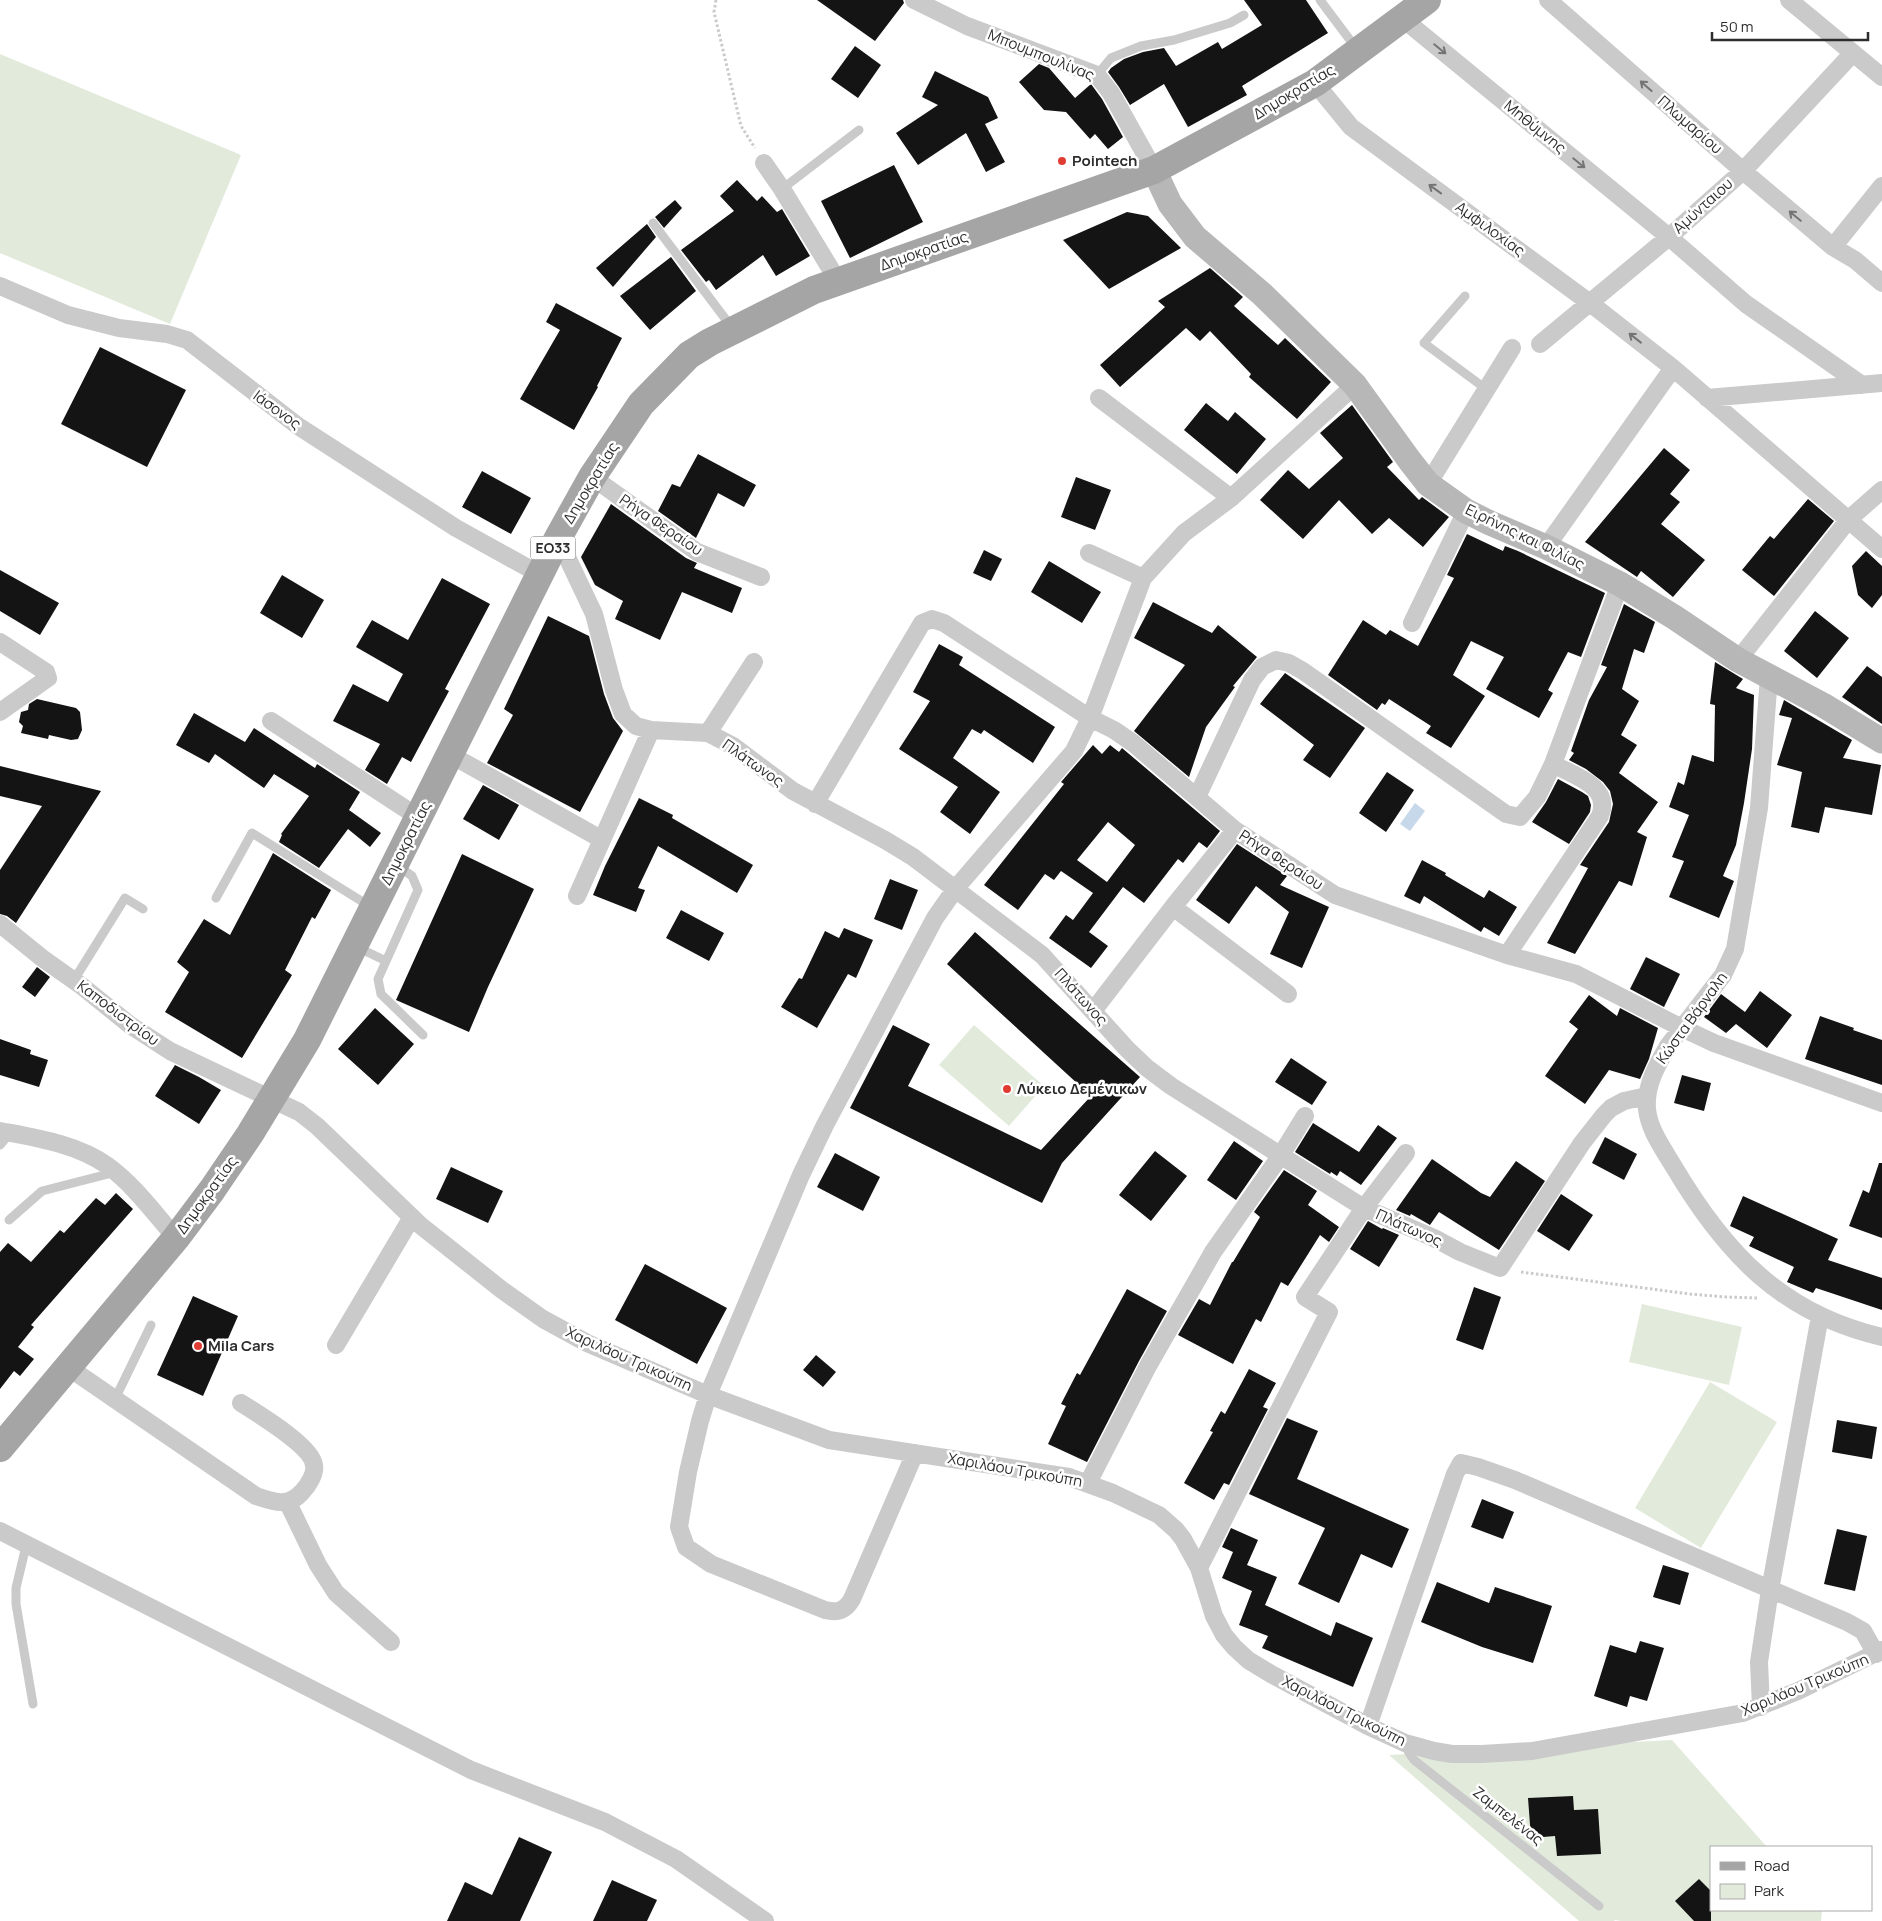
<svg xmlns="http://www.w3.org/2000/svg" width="1882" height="1921" font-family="Manrope,sans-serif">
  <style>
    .green { fill: #e2ebdb }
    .water { fill: #c7d8ea }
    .building { fill: #141414; fill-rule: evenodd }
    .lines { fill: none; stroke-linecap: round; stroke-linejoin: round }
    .path { stroke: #cacaca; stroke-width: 3; stroke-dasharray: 2.5 2.5; stroke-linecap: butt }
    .lane { stroke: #cacaca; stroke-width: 9 }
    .street { stroke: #cacaca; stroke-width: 18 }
    .secondary { stroke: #b7b7b7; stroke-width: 25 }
    .primary { stroke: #a5a5a5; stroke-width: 28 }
    .oneway { stroke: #747474 }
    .poi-dot { fill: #e13c33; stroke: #fff; stroke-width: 2 }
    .labels { text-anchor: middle; stroke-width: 5; stroke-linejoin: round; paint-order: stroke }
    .shield { fill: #fff; stroke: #6c6c6c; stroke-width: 1 }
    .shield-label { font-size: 14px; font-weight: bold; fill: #2d2d2d }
    .street-label { font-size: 15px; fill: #2d2d2d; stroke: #fff }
    .poi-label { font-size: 15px; font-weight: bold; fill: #2d2d2d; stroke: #fff; text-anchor: start }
  </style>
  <rect width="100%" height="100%" fill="#fff"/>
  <path class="green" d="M0,54L241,155L170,324L0,253Z
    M974,1025L1044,1086L1009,1126L939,1065Z
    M1642,1304L1742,1327L1729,1385L1629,1362Z
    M1710,1382L1777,1422L1701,1548L1635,1508Z
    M1672,1740L1767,1847H1711V1910H1822L1821,1921H1621L1615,1920L1614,1921H1579L1389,1755Z"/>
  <path class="water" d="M1415,803L1425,811L1410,831L1400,824Z"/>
  <path class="building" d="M817,0H903L904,3L875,41Z
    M1244,0H1306L1328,33L1242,86L1247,95L1188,127L1164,84L1130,105L1119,87L1108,72L1111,68L1124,59L1143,52L1164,48L1176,66L1218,42L1222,49L1262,25Z
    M855,46L881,65L858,98L831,79Z
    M1039,64L1049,68L1075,98L1091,84L1102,99L1123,137L1108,149L1095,134L1090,139L1066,112L1044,110L1019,82Z
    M935,71L988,97L998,118L985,124L1005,162L986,172L966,133L918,165L896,133L938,105L922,97Z
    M894,165L923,222L850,258L821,201Z
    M737,180L757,201L762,196L777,212L782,209L810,256L776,276L763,255L716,290L709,280L706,282L681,250L734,211L720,196Z
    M675,200L682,208L664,228L655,217Z
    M1127,212L1148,216L1181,248L1109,289L1063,240Z
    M647,224L656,237L613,287L596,268Z
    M671,257L696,291L650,330L620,296Z
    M1210,268L1243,297L1234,306L1278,345L1285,338L1331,382L1297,419L1249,377L1251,374L1210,331L1200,341L1186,328L1120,387L1100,365L1165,307L1158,301Z
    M556,303L622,338L597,386L598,387L574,430L520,399L560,330L546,322Z
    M100,347L186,390L147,467L61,424Z
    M1206,403L1228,421L1235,412L1266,439L1237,474L1184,430Z
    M1352,405L1393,462L1387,467L1419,500L1422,497L1449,517L1423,547L1389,518L1372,534L1339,500L1303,539L1260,500L1288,470L1309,489L1343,458L1320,433Z
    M1664,448L1690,470L1670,494L1680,502L1661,524L1705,560L1673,597L1641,571L1637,577L1585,542Z
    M698,454L756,485L744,507L718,493L696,538L658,511L672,484L680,487Z
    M482,471L531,498L511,534L462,507Z
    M1076,477L1111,490L1095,530L1061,517Z
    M1808,499L1834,521L1774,596L1742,570L1770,536L1774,539Z
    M611,504L686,558L697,563L694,568L742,588L732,613L682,592L660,640L615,619L623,601L595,585L581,557Z
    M1467,534L1503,551L1505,546L1518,551L1605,593L1581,657L1568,652L1548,690L1553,693L1539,718L1486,689L1504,657L1471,641L1453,675L1485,696L1451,748L1426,733L1431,726L1389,699L1385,705L1382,703L1377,710L1328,675L1363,620L1386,635L1390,630L1418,646L1454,578L1447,575Z
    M984,550L1002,559L991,581L973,573Z
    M1866,551L1882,566V595L1872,608L1858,595L1852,566Z
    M1049,561L1101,592L1082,623L1031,592Z
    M0,570L59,603L40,635L0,611Z
    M282,575L324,600L302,638L260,613Z
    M442,578L490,604L445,689L449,691L411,762L402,757L387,784L365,770L380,744L333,721L353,684L388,702L403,674L356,647L372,620L408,640Z
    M1153,602L1212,633L1218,625L1257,657L1233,686L1235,687L1206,727L1189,777L1134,731L1185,665L1134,638Z
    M1624,604L1655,622L1644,653L1634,649L1622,689L1639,701L1621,735L1637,745L1619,773L1658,802L1637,832L1647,837L1632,886L1619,881L1575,954L1547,943L1588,868L1580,865L1609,822L1613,804L1610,791L1603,782L1586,769L1569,760L1574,753L1571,751L1589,700L1607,667L1601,665Z
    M1815,611L1849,638L1817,678L1784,651Z
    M548,616L589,636L604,694L613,718L623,731L580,812L487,763L513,715L504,709Z
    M939,644L963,657L959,665L1055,727L1033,763L984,730L981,734L972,729L953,758L1000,792L970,834L940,812L958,787L899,749L930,701L913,692Z
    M1715,662L1743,679L1736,688L1754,695L1752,749L1744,803L1736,845L1723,876L1734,881L1719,918L1669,897L1684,861L1672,857L1689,815L1669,807L1678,782L1684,785L1692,755L1714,762L1715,705L1710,704Z
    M1867,666L1882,677V724L1842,697Z
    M1285,673L1365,728L1330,778L1303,760L1314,745L1260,704Z
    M37,699L76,708L80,712L82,730L78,739L71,740L49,735L48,739L21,733L23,726L19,722L21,712L28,710L29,704Z
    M1784,700L1852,740L1843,758L1881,765L1872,815L1825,807L1819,833L1791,827L1802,772L1777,765L1792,718L1779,715Z
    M194,713L245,742L254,728L315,768L317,764L360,792L349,810L381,833L370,847L348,829L319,868L279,842L282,835L281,834L309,796L274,774L264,788L215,754L209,763L176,745Z
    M1093,745L1102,754L1110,745L1119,752L1122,748L1220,831L1207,848L1199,842L1183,863L1178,859L1144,903L1123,887L1089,932L1108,946L1091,968L1049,938L1066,915L1073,920L1093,893L1061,871L1054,880L1045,874L1018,910L984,885L1064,784L1061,782ZM1108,822L1135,845L1107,882L1077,860Z
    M0,766L101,791L16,923L7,916L0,914V870L42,806L0,796Z
    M1387,772L1414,790L1386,832L1359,813Z
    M1558,779L1582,792L1588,796L1591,805L1590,812L1569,844L1532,822L1546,802Z
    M483,785L519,805L499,840L463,819Z
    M639,798L673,815L672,818L753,865L737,893L658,846L638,888L645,890L636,912L593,895L605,866Z
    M1237,844L1287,876L1280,885L1329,907L1302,968L1270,954L1289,912L1256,886L1229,924L1196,900Z
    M273,853L331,890L315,919L312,917L285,970L292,975L242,1058L165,1012L189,972L177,962L204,919L230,935Z
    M462,854L534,889L488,987L469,1032L396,1000Z
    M1422,860L1446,873L1445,875L1484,898L1489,890L1517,907L1499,936L1484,927L1481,932L1424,896L1420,904L1404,896Z
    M890,879L918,890L902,930L874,919Z
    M681,910L724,933L709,961L666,938Z
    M844,928L873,940L856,978L848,974L817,1028L781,1007L799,978L802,979L825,931L839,938Z
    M975,932L1140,1077L1062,1163L1042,1203L850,1108L893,1025L930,1044L908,1086L1041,1150L1091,1096L947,964Z
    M1646,957L1680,974L1664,1007L1630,989Z
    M37,967L50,977L35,997L22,987Z
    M1760,991L1792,1015L1767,1048L1736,1024L1726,1033L1704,1017L1721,994L1745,1012Z
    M1589,995L1617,1016L1620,1008L1658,1028L1649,1059L1640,1079L1609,1070L1585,1104L1545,1076L1578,1029L1569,1022Z
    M375,1008L414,1044L378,1085L338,1049Z
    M1820,1016L1854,1028L1853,1030L1882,1040V1085L1805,1059Z
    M0,1039L31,1050L30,1054L48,1060L39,1087L0,1075Z
    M1291,1058L1327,1082L1312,1105L1275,1082Z
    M175,1065L199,1077L221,1090L199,1124L155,1096Z
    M1682,1075L1711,1083L1704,1111L1674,1103Z
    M1313,1123L1359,1152L1378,1125L1397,1138L1361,1185L1340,1171L1337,1176L1331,1172L1330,1174L1295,1152Z
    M1605,1137L1637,1154L1624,1180L1592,1163Z
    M1234,1141L1263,1161L1236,1200L1207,1180Z
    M1155,1151L1187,1176L1151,1221L1119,1195Z
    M835,1153L880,1177L863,1211L817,1187Z
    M1432,1159L1481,1193L1490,1197L1516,1161L1545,1181L1499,1250L1439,1212L1430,1225L1411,1214L1410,1216L1396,1210Z
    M1879,1163H1882V1238L1849,1226L1863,1190L1869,1193Z
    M451,1167L503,1191L488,1223L436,1199Z
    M1284,1170L1317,1191L1308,1205L1339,1227L1329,1242L1320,1235L1288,1286L1281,1282L1261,1322L1256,1319L1233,1364L1178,1335L1199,1299L1210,1305L1232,1262H1233L1260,1217L1254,1212Z
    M116,1193L133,1209L31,1325L34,1327L18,1347L34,1359L20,1376L14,1371L0,1389V1252L8,1243L31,1262L60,1230L64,1233L96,1198L105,1205Z
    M1561,1194L1593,1215L1569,1251L1537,1231Z
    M1743,1196L1838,1239L1828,1260L1882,1278V1310L1816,1288L1813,1293L1787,1282L1794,1267L1749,1246L1754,1237L1730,1226Z
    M1368,1221L1382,1229L1383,1228L1399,1235L1379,1267L1350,1249Z
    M645,1264L727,1308L697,1364L615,1320Z
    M1474,1287L1501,1297L1483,1350L1456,1340Z
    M1127,1289L1167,1311L1139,1361L1087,1462L1048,1444L1066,1406L1061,1404L1077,1373L1080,1375Z
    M193,1296L238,1316L203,1396L157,1375Z
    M816,1355L836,1372L823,1387L803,1370Z
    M1249,1369L1276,1383L1263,1407L1268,1409L1229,1485L1224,1483L1214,1500L1184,1483L1213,1432L1210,1431L1221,1411L1225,1414Z
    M1287,1418L1318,1431L1297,1479L1409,1529L1392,1568L1361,1554L1339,1603L1298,1584L1325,1528L1249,1494Z
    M1837,1420L1877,1427L1872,1459L1832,1452Z
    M1482,1499L1514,1512L1503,1539L1471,1527Z
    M1231,1528L1258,1540L1247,1565L1277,1577L1265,1605L1331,1636L1336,1622L1373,1638L1353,1687L1262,1648L1268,1636L1239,1625L1252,1591L1222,1578L1233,1552L1222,1547Z
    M1837,1529L1867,1536L1855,1591L1824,1584Z
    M1663,1565L1689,1573L1680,1605L1653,1597Z
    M1437,1582L1489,1603L1495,1587L1552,1606L1533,1663L1482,1647L1421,1622Z
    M1640,1641L1664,1648L1647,1701L1630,1696L1627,1707L1594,1696L1610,1645L1636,1653Z
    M1573,1796L1574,1810L1598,1809L1601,1854L1557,1856L1555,1836L1531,1838L1528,1798Z
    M519,1837L552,1852L520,1921H447L465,1882L492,1895Z
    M1699,1879L1711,1891V1921H1694L1675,1901Z
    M612,1880L657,1900L647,1921H593Z"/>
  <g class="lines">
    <path class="path" d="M716,0L714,12L741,126L755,148
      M1521,1272L1690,1294L1726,1297L1758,1298"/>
    <path class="lane" d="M1320,0L1356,48
      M1097,75L1111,58L1141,46L1174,40L1230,23L1244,15
      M782,189L859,130
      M653,223L733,329
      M1465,296L1424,343L1486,389
      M398,866L412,876L418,890L378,979L381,994L423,1035
      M216,898L252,833L371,907
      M357,947L386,961
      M74,980L125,898L143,909
      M0,1145L10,1133
      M9,1220L42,1191L116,1172
      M115,1399L151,1325
      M26,1546L16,1588V1604L33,1704
      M1405,1744L1409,1753L1414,1760L1599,1906"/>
    <path class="street" d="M914,0L967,26L1097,75L1111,93L1154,170
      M1548,0L1743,171L1833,247L1855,260L1882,283
      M1789,0L1882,77
      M1402,18L1669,237L1746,304L1862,385
      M1315,83L1351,127L1590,303L1673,368L1882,549
      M764,163L782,189L838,281
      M1833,247L1882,186
      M0,286L68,315L119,328L167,334L187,340L298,426L456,528L539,574
      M1540,344L1669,237L1743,171L1853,53
      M1099,398L1231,498
      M1707,398L1882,383
      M592,477L697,552L761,577
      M1428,484L1512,348
      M558,538L594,614L614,690L623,714L636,726L651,730L708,733L733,746L793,791L885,840L913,857L1042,955L1127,1049L1147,1068L1171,1086L1364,1208L1434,1238L1460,1252L1500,1268L1582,1143L1604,1115L1611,1108L1624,1101L1647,1096
      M1546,547L1673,368
      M1089,553L1143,578
      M1412,623L1466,511
      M0,642L46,672L48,678L0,712
      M1738,660L1849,519L1882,490
      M1769,677L1759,808L1735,949L1723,975L1668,1046C1657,1065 1645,1086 1647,1109C1649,1130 1664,1150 1674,1167C1725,1253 1782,1314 1882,1337
      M271,721L418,817
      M708,733L754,662
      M451,755L601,839
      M1197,797L1252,680L1262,667L1276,660L1289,663L1303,671L1506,814L1520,817L1537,797L1553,764L1620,584
      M815,804L922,623L932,619L944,623L1090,718L1114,730L1133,743L1235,830L1335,895L1507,955L1576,974L1682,1028L1714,1043L1882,1103
      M577,896L651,730
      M1173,907L1288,994
      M0,924L42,958L83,987L130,1025L170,1051L299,1112L317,1126L420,1225L502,1290L543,1319L587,1343L708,1395L829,1440L1069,1477L1113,1493L1159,1515L1176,1530L1183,1539L1199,1568L1214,1616L1224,1635L1234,1647L1248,1660L1271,1674L1368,1726L1405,1743L1434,1751L1452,1754H1482L1532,1751L1743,1713L1798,1691L1882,1650
      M1507,955L1600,816C1612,786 1574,776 1553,764
      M1093,1011L1173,907L1235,830
      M0,1131C37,1138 77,1144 108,1166C134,1185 155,1214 176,1238
      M336,1345L412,1217
      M68,1367L256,1496C274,1502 288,1508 302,1492C308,1486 316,1473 314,1465C312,1446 258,1414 241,1403
      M915,1453L852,1599C845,1611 838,1613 825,1610L711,1564L686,1547L679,1527L688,1472L700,1421L708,1395L801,1175L825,1125L935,918L956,888L1074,751L1090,718L1143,578L1184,533L1231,498L1355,385
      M1088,1483L1148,1366L1213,1252L1281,1155L1305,1116
      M288,1503L318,1565L336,1593L391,1642
      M0,1531L471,1770L605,1822L651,1846L676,1859L765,1921
      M1199,1568L1329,1312L1305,1297L1364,1208L1406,1153
      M1761,1707L1759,1662L1770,1590L1820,1316
      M1368,1726L1455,1474L1461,1463L1478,1467L1515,1480L1847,1622L1863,1631L1876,1654"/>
    <path class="secondary" d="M1154,170L1170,204L1195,237L1262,294L1355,385L1410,461L1428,484L1466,511L1490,523L1546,547L1620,584L1674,617L1738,660L1823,705L1882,741"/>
    <path class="primary" d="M0,1448L176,1238L212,1190L250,1134L307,1040L558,538L592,477L641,404L689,355L710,342L814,290L1154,170L1315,83L1427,0"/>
  </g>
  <defs><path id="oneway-shaft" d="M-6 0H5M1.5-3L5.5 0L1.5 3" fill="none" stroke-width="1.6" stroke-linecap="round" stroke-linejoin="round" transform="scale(1.25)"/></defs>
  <g class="oneway">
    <use href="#oneway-shaft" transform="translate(1440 49) rotate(39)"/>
    <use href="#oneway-shaft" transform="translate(1646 86) rotate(-139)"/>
    <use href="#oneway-shaft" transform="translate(1579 163) rotate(39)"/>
    <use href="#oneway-shaft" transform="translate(1435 189) rotate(-144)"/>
    <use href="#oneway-shaft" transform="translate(1795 216) rotate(-140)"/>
    <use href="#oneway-shaft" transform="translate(1635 338) rotate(-142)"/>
  </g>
  <g class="poi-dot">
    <circle cx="1062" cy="161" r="5"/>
    <circle cx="1007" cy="1089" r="5"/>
    <circle cx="198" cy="1346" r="5"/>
  </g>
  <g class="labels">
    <rect class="shield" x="530.5" y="536.5" width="45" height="23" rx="4"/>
    <g class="shield-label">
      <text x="553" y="553">ΕΟ33</text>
    </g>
    <g class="street-label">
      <text transform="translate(1041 55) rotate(22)" y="5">Μπουμπουλίνας</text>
      <text transform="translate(1294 92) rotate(-31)" y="5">Δημοκρατίας</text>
      <text transform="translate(1690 125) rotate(41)" y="5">Πλωμαρίου</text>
      <text transform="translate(1535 127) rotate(39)" y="5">Μηθύμνης</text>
      <text transform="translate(1703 206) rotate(-42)" y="5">Αμύνταιου</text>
      <text transform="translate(1490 229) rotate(36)" y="5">Αμφιλοχίας</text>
      <text transform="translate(924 251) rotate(-19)" y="5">Δημοκρατίας</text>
      <text transform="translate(277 410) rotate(36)" y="5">Ιάσονος</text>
      <text transform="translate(591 483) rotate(-59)" y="5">Δημοκρατίας</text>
      <text transform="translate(661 525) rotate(34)" y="5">Ρήγα Φεραίου</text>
      <text transform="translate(1525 537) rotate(26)" y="5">Ειρήνης και Φιλίας</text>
      <text transform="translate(753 763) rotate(35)" y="5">Πλάτωνος</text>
      <text transform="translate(406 843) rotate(-63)" y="5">Δημοκρατίας</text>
      <text transform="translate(1281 860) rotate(33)" y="5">Ρήγα Φεραίου</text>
      <text transform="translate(1081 997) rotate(48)" y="5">Πλάτωνος</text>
      <text transform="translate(118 1013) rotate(37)" y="5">Καποδιστρίου</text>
      <text transform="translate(1692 1018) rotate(-54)" y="5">Κώστα Βάρναλη</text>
      <text transform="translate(207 1195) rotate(-54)" y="5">Δημοκρατίας</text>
      <text transform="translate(1409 1228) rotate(24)" y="5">Πλάτωνος</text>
      <text transform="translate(629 1359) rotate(24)" y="5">Χαριλάου Τρικούπη</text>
      <text transform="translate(1015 1470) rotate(10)" y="5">Χαριλάου Τρικούπη</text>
      <text transform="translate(1805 1685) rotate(-23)" y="5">Χαριλάου Τρικούπη</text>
      <text transform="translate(1344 1711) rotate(27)" y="5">Χαριλάου Τρικούπη</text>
      <text transform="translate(1508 1816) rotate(38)" y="5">Ζαμπελένας</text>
    </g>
    <g class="poi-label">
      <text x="1072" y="166">Pointech</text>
      <text x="1017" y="1094">Λύκειο Δεμένικων</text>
      <text x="208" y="1351">Mila Cars</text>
    </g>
  </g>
  <rect x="1710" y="1846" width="162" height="65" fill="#ffffff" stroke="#ababab"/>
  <rect x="1720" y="1862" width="25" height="8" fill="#a5a5a5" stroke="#ababab"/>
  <text x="1754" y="1871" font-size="15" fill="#2d2d2d">Road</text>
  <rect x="1720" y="1884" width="25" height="15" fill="#e2ebdb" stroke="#ababab"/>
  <text x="1754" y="1896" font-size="15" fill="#2d2d2d">Park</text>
  <path d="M1712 32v8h156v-8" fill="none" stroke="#2d2d2d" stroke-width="2.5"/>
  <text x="1720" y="32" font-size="15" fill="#2d2d2d" stroke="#ffffff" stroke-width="4" paint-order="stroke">50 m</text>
</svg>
